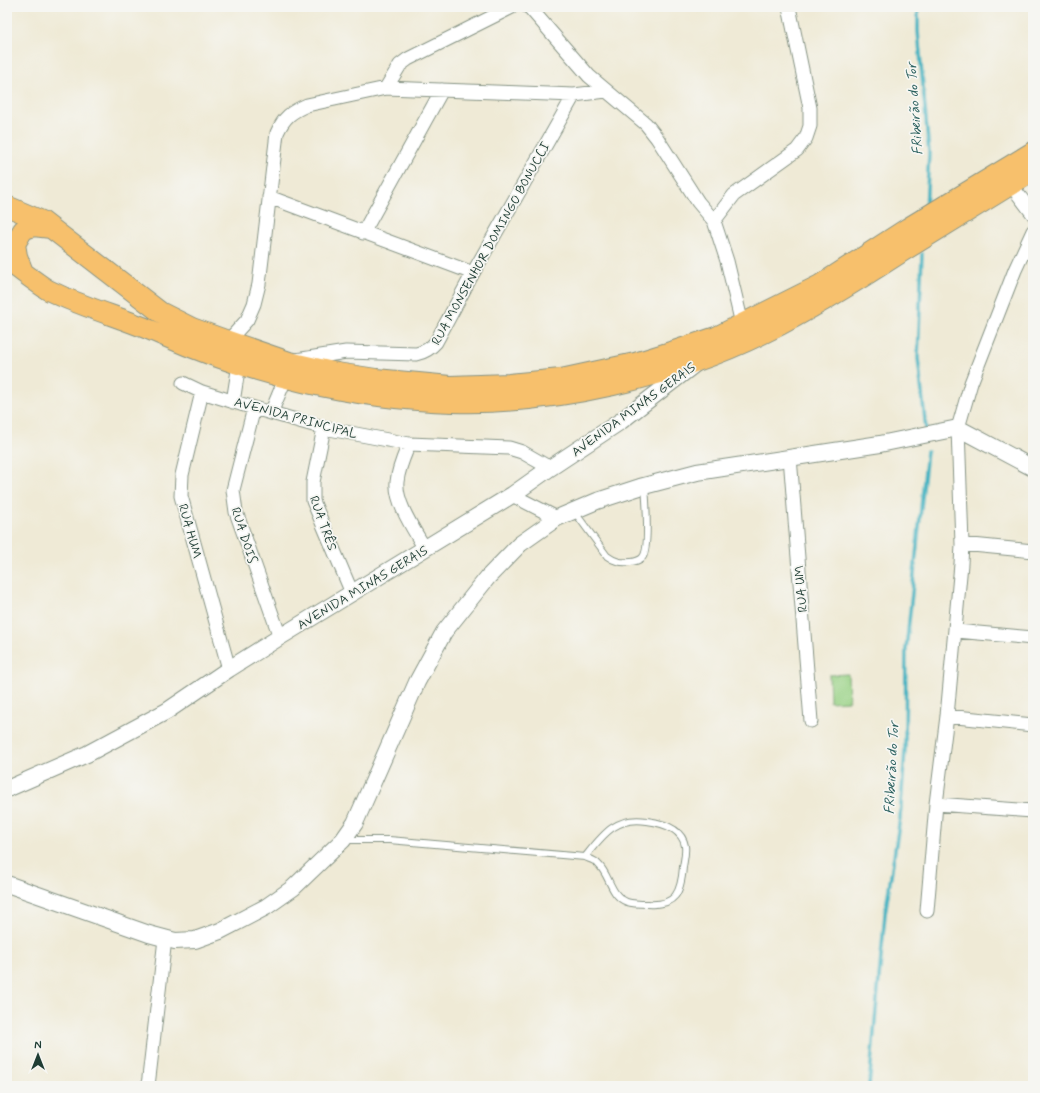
<svg xmlns="http://www.w3.org/2000/svg" width="1040" height="1093" font-family="Mynerve,sans-serif">
  <style>
    .grass { fill: #99d285; stroke: #5c885c }
    .lines { fill: none; stroke-linecap: round; stroke-linejoin: round }
    .stream { stroke: #46b4c2; stroke-width: 3.5 }
    .service-casing { stroke: #879485; stroke-width: 8 }
    .minor-casing { stroke: #879485; stroke-width: 15 }
    .tertiary-casing { stroke: #879485; stroke-width: 18 }
    .primary-casing { stroke: #879485; stroke-width: 22 }
    .service { stroke: #fff; stroke-width: 6 }
    .minor { stroke: #fff; stroke-width: 13 }
    .tertiary { stroke: #fff; stroke-width: 16 }
    .primary { stroke: #f7c06c; stroke-width: 20 }
    .labels { text-anchor: middle; stroke-width: 3.5; stroke-linejoin: round; paint-order: stroke }
    .street-label { font-size: 13px; fill: #1f3d34; stroke: #f6f6f2 }
    .water-label { font-size: 14px; font-style: italic; fill: #2b615f; stroke: #f6f6f2 }
  </style>
  <rect width="100%" height="100%" fill="#f6f6f2"/>
  <filter id="ink" filterUnits="userSpaceOnUse"><feTurbulence type="fractalNoise" baseFrequency=".025" numOctaves="2"/><feDisplacementMap in="SourceGraphic" scale="8" xChannelSelector="R" yChannelSelector="G"/><feConvolveMatrix kernelMatrix="1 2 1 2 8 2 1 2 1" color-interpolation-filters="sRGB"/></filter>
  <filter id="wash" filterUnits="userSpaceOnUse"><feTurbulence type="fractalNoise" baseFrequency=".012" numOctaves="4" result="noise"/><feDisplacementMap in="SourceGraphic" scale="16" xChannelSelector="R" yChannelSelector="G"/><feGaussianBlur stdDeviation="0.9" result="paint"/><feColorMatrix in="noise" values="0 0 0 0 0 0 0 0 0 0 0 0 0 0 0 0 0 1.4 0 .05"/><feComposite in="paint" operator="in"/></filter>
  <g filter="url(#wash)">
    <rect width="100%" height="100%" fill="#efead6"/>
    <path class="grass" d="M848,674L849,701L830,702L829,675Z"/>
    <g class="lines">
      <path class="stream" d="M918,7V31L929,153L926,209
        M922,254L918,358L926,429
        M869,1086L885,914L900,818L905,750L906,650L927,451"/>
    </g>
  </g>
  <g filter="url(#ink)">
    <g class="lines">
      <g class="service-casing">
        <path id="service" d="M574,511L607,556C615,562 621,563 631,562C634,562 640,560 642,558C650,551 646,499 645,486
          M345,840H389L585,857C589,859 595,860 598,864C610,875 610,896 627,902C633,904 641,904 648,904C676,906 681,892 683,867C684,860 686,853 685,846C682,828 662,823 647,821C635,819 622,821 612,828C602,835 593,847 585,857"/>
      </g>
      <g class="minor-casing">
        <path id="minor" d="M528,7L530,8L589,76L646,124L657,138L698,202L714,221L727,261L742,324
          M386,88L400,65L408,59L512,7
          M1011,185L1033,214
          M269,197L473,273
          M714,221L734,195L797,150L806,138L810,126V108L789,7
          M363,233L442,90
          M228,341L247,320L254,304L259,284L277,133C284,117 291,112 307,105L386,88L574,95L606,91
          M296,360L346,352L416,354C425,352 430,349 436,342L473,273L574,95
          M183,383L202,392L254,408L324,428L409,444L509,448L522,452L550,468
          M202,392L182,475L181,496L229,669
          M233,402L239,364
          M254,408L233,490L236,512L280,637
          M271,413L286,377
          M324,428L313,482V501L352,593
          M409,444C404,456 398,469 397,482C395,503 415,531 425,549
          M790,457L811,721
          M512,495L557,518
          M962,544L1033,551
          M956,631L1033,638
          M947,716L1033,725
          M936,804L1033,811
          M927,911L936,804L947,716L961,564L962,544L958,428L971,383L1015,270L1033,231
          M148,1086L165,939"/>
      </g>
      <g class="tertiary-casing">
        <path id="tertiary" d="M7,789L87,754L167,711L229,669L280,637L512,495L550,468L621,421L695,364
          M7,884L149,934L175,941L195,940L220,931L266,907L293,888L343,840L355,823L417,682L444,632L488,577L520,544L557,518L597,501L640,487L697,472L880,444L958,428L1033,468"/>
      </g>
      <g class="primary-casing">
        <path id="primary" d="M7,206L42,221L160,312L192,328L228,341L289,362L337,373L376,379L450,386L509,384L561,379L635,363L677,350L716,337L820,285L908,228L1033,152
          M7,260C20,270 34,281 48,290C54,293 61,296 68,299C99,312 131,321 162,335C249,374 357,400 453,402C554,405 675,377 766,332C812,309 857,281 900,253C944,226 989,198 1033,171
          M23,272L17,256L15,244L23,230L33,226L51,228"/>
      </g>
      <use href="#service" class="service"/>
      <use href="#minor" class="minor"/>
      <use href="#tertiary" class="tertiary"/>
      <use href="#primary" class="primary"/>
    </g>
  </g>
  <g class="labels">
    <g class="street-label">
      <text transform="translate(490 243) rotate(-61)" y="5">RUA MONSENHOR DOMINGO BONUCCI</text>
      <text transform="translate(633 409) rotate(-36)" y="5">AVENIDA MINAS GERAIS</text>
      <text transform="translate(296 417) rotate(15)" y="5">AVENIDA PRINCIPAL</text>
      <text transform="translate(324 523) rotate(70)" y="5">RUA TRÊS</text>
      <text transform="translate(191 531) rotate(74)" y="5">RUA HUM</text>
      <text transform="translate(245 535) rotate(72)" y="5">RUA DOIS</text>
      <text transform="translate(362 587) rotate(-31)" y="5">AVENIDA MINAS GERAIS</text>
      <text transform="translate(800 589) rotate(-95)" y="5">RUA UM</text>
    </g>
    <g class="water-label">
      <text transform="translate(914 109) rotate(-94)" y="5">FRibeirão do Tor</text>
      <text transform="translate(891 768) rotate(-87)" y="5">FRibeirão do Tor</text>
    </g>
  </g>
  <rect width="1040" height="1093" fill="none" stroke="#f6f6f2" stroke-width="24"/>
  <g transform="translate(38 1055)" stroke="#f6f6f2" stroke-width="3" paint-order="stroke">
  <path d="M0-3L7 15L0 10L-7 15Z" fill="#1f3d34"/>
  <text y="-6" font-size="11" font-weight="bold" text-anchor="middle" fill="#1f3d34">N</text>
  </g>
</svg>
